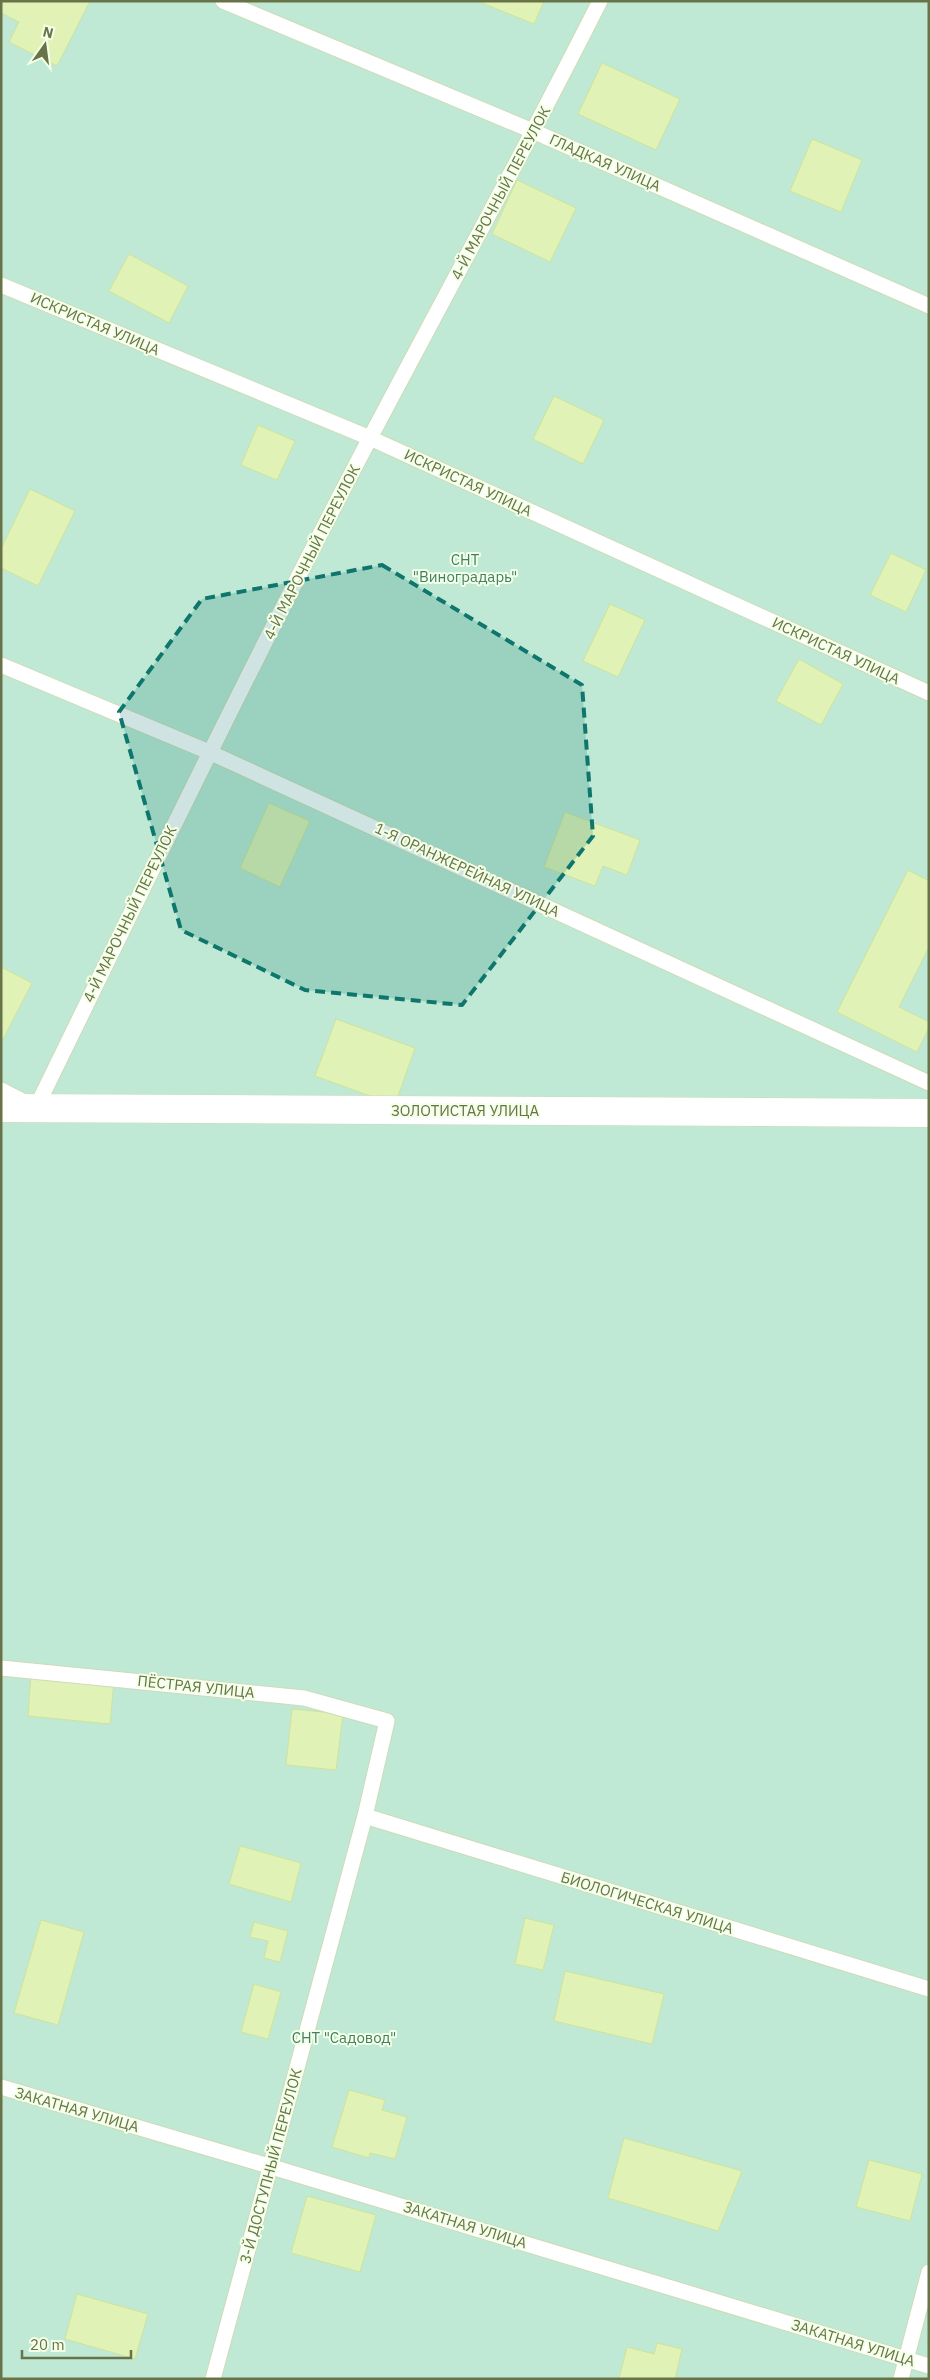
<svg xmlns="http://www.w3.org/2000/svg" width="930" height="2380" font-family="'IBM Plex Sans',sans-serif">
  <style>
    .green { fill: #bfe9d4 }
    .building { fill: #e1f2b7; stroke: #cfe498 }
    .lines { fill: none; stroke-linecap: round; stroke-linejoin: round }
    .service-casing { stroke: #cedbb7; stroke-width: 17 }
    .minor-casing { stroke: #cedbb7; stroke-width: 29 }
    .service { stroke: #fff; stroke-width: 15 }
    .minor { stroke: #fff; stroke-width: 28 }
    .marked { fill: #0f766e; fill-opacity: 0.2; stroke: #0f766e; stroke-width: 4; stroke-dasharray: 10 6; stroke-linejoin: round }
    .labels { text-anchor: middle; stroke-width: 4; stroke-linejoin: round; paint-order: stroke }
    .street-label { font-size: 15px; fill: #687347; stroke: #f3ffe6 }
    .park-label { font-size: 15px; fill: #427f66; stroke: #f3ffe6 }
  </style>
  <rect width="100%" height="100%" fill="#eefce0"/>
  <path class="green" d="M1,1H929V2379H1Z"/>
  <path class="building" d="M1,1H90L57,66L9,42L19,22L1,13Z
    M477,1H544L534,24Z
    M602,63L680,99L656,150L578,114Z
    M812,139L862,160L841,212L790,191Z
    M517,180L576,208L550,262L492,234Z
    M129,254L188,286L169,323L109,291Z
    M554,396L604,420L583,464L533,439Z
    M258,425L295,441L277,480L241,465Z
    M30,489L75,511L38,586L1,568V549Z
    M891,553L926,570L906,612L870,595Z
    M610,604L645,620L618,677L583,661Z
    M799,659L843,684L821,725L776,701Z
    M269,803L310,821L280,887L240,868Z
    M565,812L640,840L627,875L603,866L595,886L544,867Z
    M908,870L929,881V947L899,1007L929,1022V1028L917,1052L837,1012Z
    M1,967L32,983L1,1043Z
    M336,1019L415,1048L395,1105L315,1076Z
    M31,1674L114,1681L110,1724L28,1716Z
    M292,1709L343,1714L336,1770L286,1765Z
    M240,1846L301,1863L291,1902L229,1884Z
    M525,1918L554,1925L543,1970L515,1964Z
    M41,1920L84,1932L58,2025L14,2013Z
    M254,1922L288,1931L280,1962L264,1958L268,1941L250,1937Z
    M565,1971L664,1994L652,2044L554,2021Z
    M254,1984L281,1992L268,2039L241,2032Z
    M349,2090L385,2100L382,2110L407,2117L395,2159L370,2153L369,2158L332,2147Z
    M624,2138L742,2171L718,2231L608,2198Z
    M869,2160L922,2174L910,2221L856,2207Z
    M307,2196L376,2215L360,2272L291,2253Z
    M77,2294L148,2314L135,2359L65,2339Z
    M657,2343L682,2349L675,2379H619L627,2347L654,2354Z"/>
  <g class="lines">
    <g class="service-casing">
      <path id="service" d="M223,1L535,132L929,306
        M1,285L370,438L929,693
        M1,665L209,752L929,1083
        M1,1090L36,1108C145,884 254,659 370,438C447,292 526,148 600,1
        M1,1668L304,1698L387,1721L365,1816L213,2379
        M365,1816L929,1989
        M1,2087L272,2167L929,2366
        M901,2379L929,2272"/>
    </g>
    <g class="minor-casing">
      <path id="minor" d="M1,1108L929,1113"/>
    </g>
    <use href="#service" class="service"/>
    <use href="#minor" class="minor"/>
  </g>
  <path class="marked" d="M382,565L582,685L593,836L462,1005L305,990L181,930L119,712L202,599Z"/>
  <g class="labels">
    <g class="street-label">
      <text transform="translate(605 163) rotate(24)" y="5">ГЛАДКАЯ УЛИЦА</text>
      <text transform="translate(501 193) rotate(-62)" y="5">4-Й МАРОЧНЫЙ ПЕРЕУЛОК</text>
      <text transform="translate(95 324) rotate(23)" y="5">ИСКРИСТАЯ УЛИЦА</text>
      <text transform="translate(468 483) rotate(25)" y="5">ИСКРИСТАЯ УЛИЦА</text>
      <text transform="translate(312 552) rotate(-63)" y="5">4-Й МАРОЧНЫЙ ПЕРЕУЛОК</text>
      <text transform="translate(836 651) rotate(25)" y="5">ИСКРИСТАЯ УЛИЦА</text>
      <text transform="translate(467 870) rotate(25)" y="5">1-Я ОРАНЖЕРЕЙНАЯ УЛИЦА</text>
      <text transform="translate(130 914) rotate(-64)" y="5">4-Й МАРОЧНЫЙ ПЕРЕУЛОК</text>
      <text x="465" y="1116">ЗОЛОТИСТАЯ УЛИЦА</text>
      <text transform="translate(196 1687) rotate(6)" y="5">ПЁСТРАЯ УЛИЦА</text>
      <text transform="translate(647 1903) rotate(17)" y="5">БИОЛОГИЧЕСКАЯ УЛИЦА</text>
      <text transform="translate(77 2110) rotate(16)" y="5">ЗАКАТНАЯ УЛИЦА</text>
      <text transform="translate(271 2166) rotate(-75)" y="5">3-Й ДОСТУПНЫЙ ПЕРЕУЛОК</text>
      <text transform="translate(465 2225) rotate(17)" y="5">ЗАКАТНАЯ УЛИЦА</text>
      <text transform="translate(853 2343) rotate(17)" y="5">ЗАКАТНАЯ УЛИЦА</text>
    </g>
    <g class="park-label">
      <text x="465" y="565">СНТ<tspan x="465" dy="17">"Виноградарь"</tspan></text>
      <text x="344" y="2043">СНТ "Садовод"</text>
    </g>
  </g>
  <rect width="930" height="2380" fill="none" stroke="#687347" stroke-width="5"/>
  <g transform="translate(45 45) rotate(14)" stroke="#f3ffe6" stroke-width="4" paint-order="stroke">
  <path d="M0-4L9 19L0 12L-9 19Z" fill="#687347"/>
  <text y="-8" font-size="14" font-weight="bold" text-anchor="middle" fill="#687347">N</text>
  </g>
  <path d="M22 2350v8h109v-8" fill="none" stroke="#687347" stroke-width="2.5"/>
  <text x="30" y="2350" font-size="15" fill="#687347" stroke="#f3ffe6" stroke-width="4" paint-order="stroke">20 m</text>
</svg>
